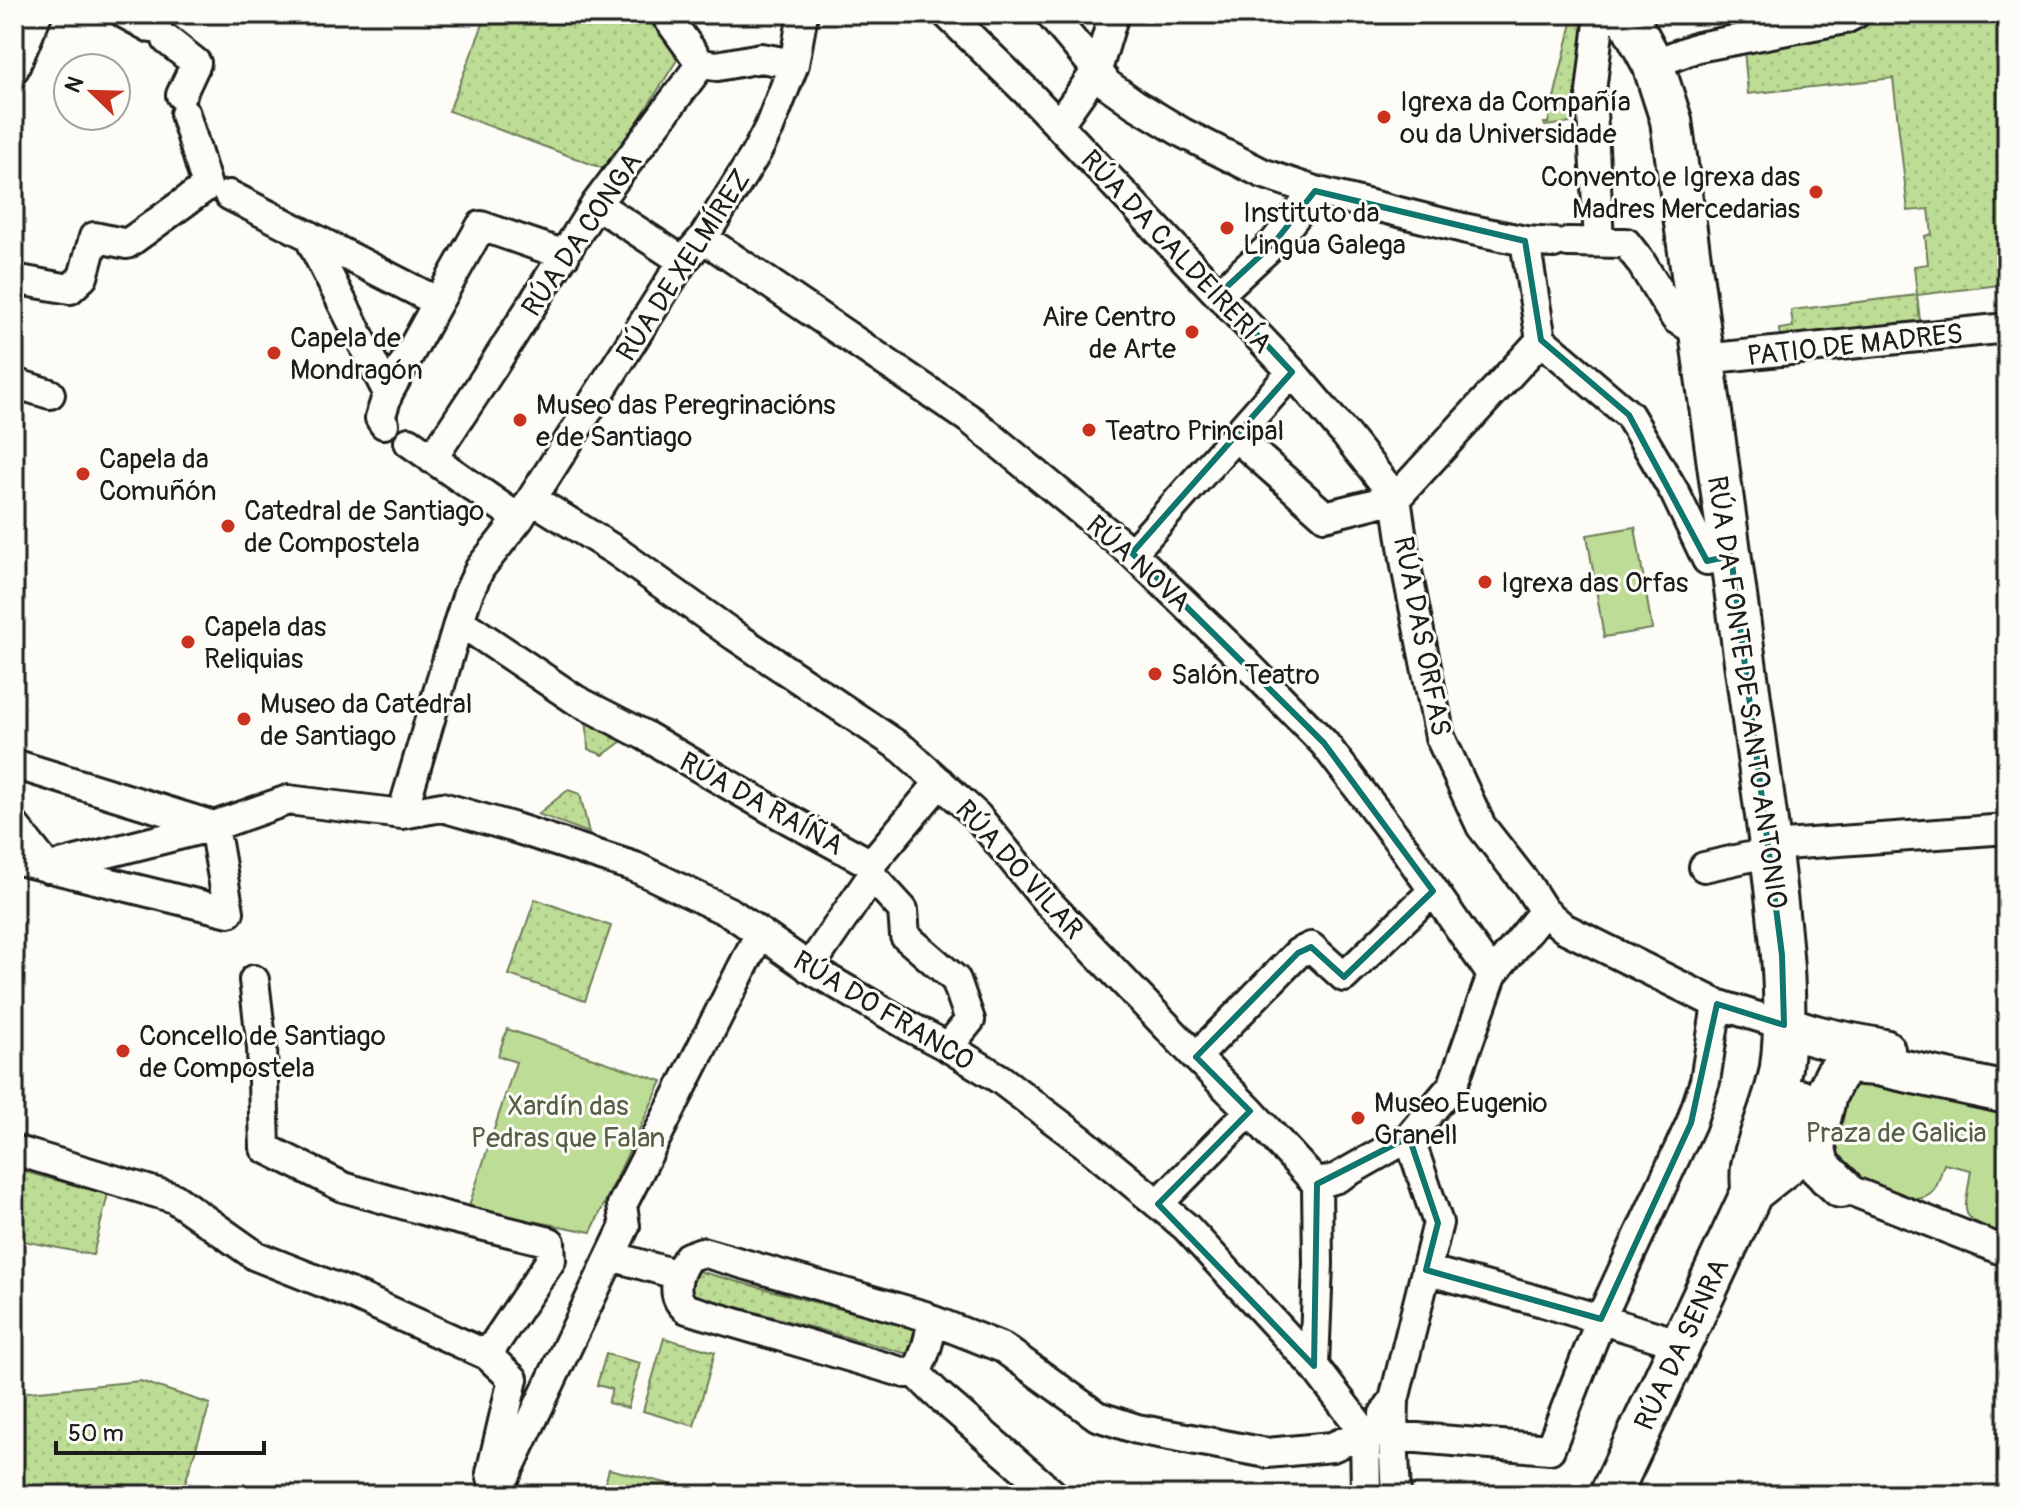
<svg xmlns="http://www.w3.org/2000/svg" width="2021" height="1509" font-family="Pangolin,sans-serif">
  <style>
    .grass { fill: url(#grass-dots); stroke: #6c7c58; stroke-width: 2 }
    .park { fill: #bddc95; stroke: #6c7c58; stroke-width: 2 }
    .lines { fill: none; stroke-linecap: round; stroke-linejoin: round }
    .street-casing { stroke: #1c1c1c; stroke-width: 34 }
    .secondary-casing { stroke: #1c1c1c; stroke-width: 46 }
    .street { stroke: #fdfcf7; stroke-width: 28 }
    .secondary { stroke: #fdfcf7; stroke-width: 40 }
    .marked { fill: none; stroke: #0f766e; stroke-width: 6; stroke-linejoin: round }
    .poi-dot { fill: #c8321e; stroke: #fdfcf7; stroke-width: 3 }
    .labels { text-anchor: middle; stroke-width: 6; stroke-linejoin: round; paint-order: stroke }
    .poi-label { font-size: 28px; fill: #1c1c1c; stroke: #fdfcf7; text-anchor: start }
    .street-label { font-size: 28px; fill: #1c1c1c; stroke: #fdfcf7 }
    .park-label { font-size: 28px; fill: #545f46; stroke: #fdfcf7 }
  </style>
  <defs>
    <pattern id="grass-dots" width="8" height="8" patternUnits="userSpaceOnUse" patternTransform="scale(2)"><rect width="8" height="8" fill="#bddc95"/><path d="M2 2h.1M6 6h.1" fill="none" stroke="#a2bc80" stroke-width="1.8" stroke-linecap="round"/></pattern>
  </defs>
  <rect width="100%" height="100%" fill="#fdfcf7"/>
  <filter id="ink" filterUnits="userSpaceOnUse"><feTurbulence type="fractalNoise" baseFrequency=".0125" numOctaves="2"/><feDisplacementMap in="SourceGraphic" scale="16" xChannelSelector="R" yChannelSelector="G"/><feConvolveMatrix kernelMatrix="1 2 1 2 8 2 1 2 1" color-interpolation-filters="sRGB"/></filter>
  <g filter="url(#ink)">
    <path class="grass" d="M487,14H618L650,20L651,16L654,15L677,60L607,170L449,111Z
      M1574,14H1578L1590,53L1586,101L1569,103L1570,123L1545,126L1544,123H1548Z
      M1882,14H2007V284L1917,295L1920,321L1780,338L1779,329L1793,327L1791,310L1917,295L1914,266L1928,264L1925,236L1932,234L1929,209L1908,211L1893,78L1748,94L1744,50L1851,29Z
      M586,714L629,736L603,755L588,749Z
      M568,790L580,794L589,833L538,814Z
      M535,899L611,926L585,1001L509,975Z
      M14,1169L108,1194L93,1255L14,1239Z
      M694,1270L915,1329L908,1354L690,1294L688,1277Z
      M664,1338L715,1352L694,1426L643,1411Z
      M606,1354L640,1363L628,1408L608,1403L612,1389L597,1385Z
      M140,1381L210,1404L185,1483L234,1493L273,1495H14V1390L29,1392Z"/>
    <path class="park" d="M1635,527L1652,629L1604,637L1587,535Z
      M507,1029L662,1081L591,1232L468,1209L516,1062L498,1056Z
      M1843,1080L2007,1097V1235C1956,1215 1964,1220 1971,1170L1944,1164C1937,1183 1938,1198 1914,1199L1848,1174L1834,1163L1835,1093Z
      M609,1469L674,1485L672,1495H602Z"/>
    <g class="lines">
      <g class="street-casing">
        <path id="street" d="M125,14L151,28L162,14
          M665,14L701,64
          M947,14L1029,94L1292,372L1345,434L1396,498L1406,566L1440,737L1481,826L1528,886L1544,911L1564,928L1717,1004L1784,1025
          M1050,14L1097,70L1107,84L1135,104L1183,133L1262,173L1315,191L1463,228L1525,241L1554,243
          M167,40L196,63L181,95
          M701,64L717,66L761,58L794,64
          M1653,64L1698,47L1845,19L1855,14
          M14,69L37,14
          M1058,125L1097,70L1114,14
          M229,195L438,302L388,393L380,418L384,424
          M596,204L683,261
          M308,235L388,393
          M703,238L971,420L1132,553L1231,648L1324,743L1404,848L1492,975
          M1525,241L1541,340
          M1568,242L1626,243L1640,261L1676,319L1699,332
          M1599,242L1591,92L1600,14
          M14,279L70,289L83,277L94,237L127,244L207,186L185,114
          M1219,294L1274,243L1315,191
          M438,302L481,226L565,255
          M1541,340L1629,415L1675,493L1707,560L1731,556
          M1703,359L2007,328
          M14,383L50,394
          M1235,436L1325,516L1396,498
          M409,442L519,519
          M432,459L494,365L596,204L701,64
          M1396,498L1541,340
          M532,499L616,551L735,636L903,749L977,816L1044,898L1196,1057L1250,1111L1317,1184L1318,1264L1314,1366
          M1132,553L1292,372
          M459,621L576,700L644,735L781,815L871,864L872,876L903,910L905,936L956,980L970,1020L948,1047
          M14,764L214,826L229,912L14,859
          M402,814L459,621L468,594L480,568L519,519L683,261L703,238L755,155L769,128L794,64L803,14
          M14,825L48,868
          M1770,846L2007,829
          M871,864L940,782
          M1704,867L1771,852
          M48,868L214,826L288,800L402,814L442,807L512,827L635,867L731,913L816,972L912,1028L948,1047L1000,1079L1083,1142L1186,1227L1314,1366L1365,1433L1366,1495
          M809,968L872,876
          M254,980L262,1048L265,1148L343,1187L444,1216L550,1242L551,1260L487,1355
          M1196,1057L1298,953L1311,947L1344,977L1433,891
          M14,1150L174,1198L256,1256L352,1294L487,1355L513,1379L491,1473L496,1495
          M1824,1180L2007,1252
          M1317,1184L1337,1178L1409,1137L1453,1085L1492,975L1544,911
          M1158,1204L1250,1111
          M702,1252L925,1316C927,1317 929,1319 930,1321C934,1330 922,1364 915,1372L905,1373L687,1309C669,1296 677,1273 688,1257Z
          M611,1256L679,1275
          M1426,1270L1543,1302L1681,1344
          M929,1319L1003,1348L1097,1416L1137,1429L1267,1453L1332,1447L1372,1430L1393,1436L1396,1495
          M915,1372L936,1393L1054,1495
          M1394,1400L1393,1436L1550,1449L1605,1309L1691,1123L1705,1081L1717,1004
          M1384,1414L1394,1400L1438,1223L1409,1137
          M502,1483L625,1226L622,1205L760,933"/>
      </g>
      <g class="secondary-casing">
        <path id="secondary" d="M1784,1025C1815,1039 1850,1043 1884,1050
          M1841,1187L1819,1166L1814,1144L1826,1095L1835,1076L1846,1063L1877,1065L2007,1093
          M1752,1192L1786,1165L1799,1100
          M1610,1495L1752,1192C1752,1182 1750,1171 1753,1162C1760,1130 1776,1100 1781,1067C1790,996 1779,924 1771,852L1671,120L1653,64L1626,14"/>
      </g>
      <use href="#street" class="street"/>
      <use href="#secondary" class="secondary"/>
    </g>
  </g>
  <path class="marked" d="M1315,191L1525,241L1541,340L1629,415L1707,561L1731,556L1782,955L1784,1025L1717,1004L1691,1123L1601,1319L1426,1270L1438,1223L1409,1137L1317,1184L1314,1366L1158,1204L1250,1111L1196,1057L1298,953L1311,947L1344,977L1433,891L1324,743L1132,553L1292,372L1219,294L1274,243Z"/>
  <g class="poi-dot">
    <circle cx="1384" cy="117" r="8"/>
    <circle cx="1816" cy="192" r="8"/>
    <circle cx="1227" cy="228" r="8"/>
    <circle cx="1192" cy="332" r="8"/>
    <circle cx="274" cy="353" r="8"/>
    <circle cx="520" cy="420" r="8"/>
    <circle cx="1089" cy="430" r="8"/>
    <circle cx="83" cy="474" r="8"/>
    <circle cx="228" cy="526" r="8"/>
    <circle cx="1485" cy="582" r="8"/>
    <circle cx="188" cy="642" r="8"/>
    <circle cx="1155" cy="674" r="8"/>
    <circle cx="244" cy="719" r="8"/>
    <circle cx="123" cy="1051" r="8"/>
    <circle cx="1358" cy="1118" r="8"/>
  </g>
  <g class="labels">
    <g class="poi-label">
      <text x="1400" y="111">Igrexa da Compañía<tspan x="1400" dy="32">ou da Universidade</tspan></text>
      <text x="1800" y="186" text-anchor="end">Convento e Igrexa das<tspan x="1800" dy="32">Madres Mercedarias</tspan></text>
      <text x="1243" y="222">Instituto da<tspan x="1243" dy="32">Lingua Galega</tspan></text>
      <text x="1176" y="326" text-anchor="end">Aire Centro<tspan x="1176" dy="32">de Arte</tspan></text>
      <text x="290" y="347">Capela de<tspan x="290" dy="32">Mondragón</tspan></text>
      <text x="536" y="414">Museo das Peregrinacións<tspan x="536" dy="32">e de Santiago</tspan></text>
      <text x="1105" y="440">Teatro Principal</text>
      <text x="99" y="468">Capela da<tspan x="99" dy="32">Comuñón</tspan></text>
      <text x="244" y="520">Catedral de Santiago<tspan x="244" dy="32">de Compostela</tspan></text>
      <text x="1501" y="592">Igrexa das Orfas</text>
      <text x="204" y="636">Capela das<tspan x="204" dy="32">Reliquias</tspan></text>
      <text x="1171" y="684">Salón Teatro</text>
      <text x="260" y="713">Museo da Catedral<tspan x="260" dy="32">de Santiago</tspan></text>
      <text x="139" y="1045">Concello de Santiago<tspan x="139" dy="32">de Compostela</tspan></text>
      <text x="1374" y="1112">Museo Eugenio<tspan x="1374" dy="32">Granell</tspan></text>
    </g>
    <g class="street-label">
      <text transform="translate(581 234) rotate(-56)" y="10">RÚA DA CONGA</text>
      <text transform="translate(1177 251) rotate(47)" y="10">RÚA DA CALDEIRERÍA</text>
      <text transform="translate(683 265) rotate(-57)" y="10">RÚA DE XELMÍREZ</text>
      <text transform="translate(1855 344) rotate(-6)" y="10">PATIO DE MADRES</text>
      <text transform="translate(1139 563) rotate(42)" y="10">RÚA NOVA</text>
      <text transform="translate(1423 636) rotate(79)" y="10">RÚA DAS ORFAS</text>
      <text transform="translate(1748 692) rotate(82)" y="10">RÚA DA FONTE DE SANTO ANTONIO</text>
      <text transform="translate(762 803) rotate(29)" y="10">RÚA DA RAÍÑA</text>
      <text transform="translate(1020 869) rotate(48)" y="10">RÚA DO VILAR</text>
      <text transform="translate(884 1010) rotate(31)" y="10">RÚA DO FRANCO</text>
      <text transform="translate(1681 1344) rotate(-65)" y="10">RÚA DA SENRA</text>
    </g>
    <g class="park-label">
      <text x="568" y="1115">Xardín das<tspan x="568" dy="32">Pedras que Falan</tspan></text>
      <text x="1896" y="1142">Praza de Galicia</text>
    </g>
  </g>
  <rect width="2021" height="1509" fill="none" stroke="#fdfcf7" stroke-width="48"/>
  <rect x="24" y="24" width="1973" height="1461" fill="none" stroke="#1c1c1c" stroke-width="3" filter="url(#ink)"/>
  <g transform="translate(92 92) rotate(293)"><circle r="38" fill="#fdfcf7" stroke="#a3a29f" stroke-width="2"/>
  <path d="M0-6L14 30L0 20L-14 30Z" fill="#c8321e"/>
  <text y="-12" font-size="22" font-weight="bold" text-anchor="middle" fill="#1c1c1c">N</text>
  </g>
  <path d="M56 1441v12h208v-12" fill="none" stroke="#1c1c1c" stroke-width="4"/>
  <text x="68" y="1441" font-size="24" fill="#1c1c1c" stroke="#fdfcf7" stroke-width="6" paint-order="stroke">50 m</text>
</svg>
